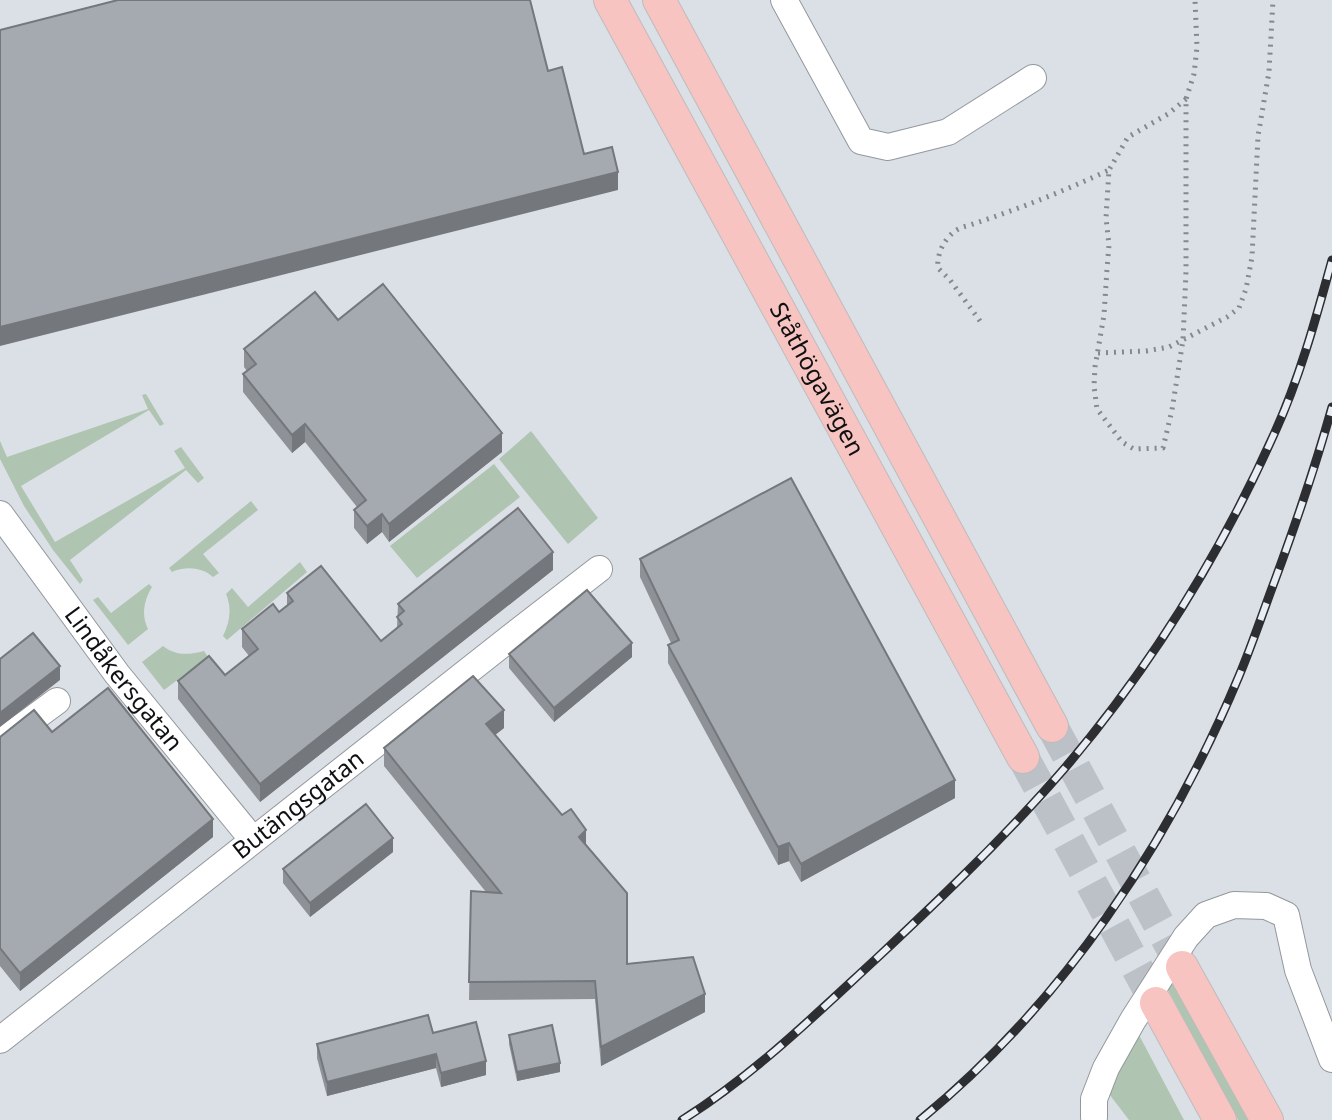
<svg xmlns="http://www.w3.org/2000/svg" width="1332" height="1120" font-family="'Noto Sans',sans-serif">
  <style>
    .green { fill: #afc4b1 }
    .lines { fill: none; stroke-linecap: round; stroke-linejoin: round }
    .major-tunnel { stroke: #bcc1c7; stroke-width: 32; stroke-dasharray: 32 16; stroke-linecap: butt }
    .minor-casing { stroke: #93989e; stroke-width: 28 }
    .major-casing { stroke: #bcbcbd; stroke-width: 34 }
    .path { stroke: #85888d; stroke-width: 5; stroke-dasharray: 2 6; stroke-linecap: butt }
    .minor { stroke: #fff; stroke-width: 26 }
    .major { stroke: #f7c4c1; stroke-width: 32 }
    .rail-casing { stroke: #2c2e31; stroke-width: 9 }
    .rail { stroke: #e8eef4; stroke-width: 6; stroke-dasharray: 18; stroke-linecap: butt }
    .wall { fill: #8e9297 }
    .shaded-wall { fill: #74777b }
    .building { fill: #a5aab0; stroke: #74777b; stroke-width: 2 }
    .labels { text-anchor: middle; stroke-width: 6; stroke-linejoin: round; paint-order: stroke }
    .street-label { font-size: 24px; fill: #0e1012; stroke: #e8eef4 }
  </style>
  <rect width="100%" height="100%" fill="#dbe0e7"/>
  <path class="green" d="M146,394L164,424L160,426L149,410L21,486L55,542L185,468L174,451L181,447L204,478L198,483L186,470L70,560L83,580L80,584L53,550L24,506L0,459V441L7,457L148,409L142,395Z
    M531,431L598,518L568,544L499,459Z
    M494,464L520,497L417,578L390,546Z
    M251,501L258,510L203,554L219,573L213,577C202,567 185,566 172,572L169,568Z
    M300,562L307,572L227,640L223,636C230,622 232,608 226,594L232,588L248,607Z
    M149,584L152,587C144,600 141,615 148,629L128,645L93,600L98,597L111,613Z
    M163,646C176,656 189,655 204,651L208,657L164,690L142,662Z
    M1175,981L1251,1120H1238L1166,986Z
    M1139,1035L1184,1120H1129L1106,1090L1127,1058Z"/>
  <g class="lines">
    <path class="major-tunnel" d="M1052,726L1182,967
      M1023,757L1156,1003"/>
    <g class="minor-casing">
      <g id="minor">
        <path d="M784,0L861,141L888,147L948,132L1033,78"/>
        <path id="s1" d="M0,514L117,674L253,840"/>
        <path d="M0,743L57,701"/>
        <path id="s2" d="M0,1040L510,638L599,569"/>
        <path d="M1094,1117V1099L1106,1068L1133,1020L1186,937L1206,915L1234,905L1266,906L1286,915L1298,970L1332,1059"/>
      </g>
    </g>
    <g class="major-casing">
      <g id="major">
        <path id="s3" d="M610,0L1023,757"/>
        <path d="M659,0L1052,726"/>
        <path d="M1182,967L1267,1120"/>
        <path d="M1156,1003L1220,1120"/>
      </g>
    </g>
    <path class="path" d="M1186,99L1168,114L1128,137L1109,170L1106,218L1109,245L1107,269L1104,315L1095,367L1094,386L1097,409L1122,442L1134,449L1163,448L1172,410L1183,340L1186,272V99L1194,74L1197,47L1195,0
      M980,321L950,280L938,268C936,251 949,229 967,226C1016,210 1062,192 1109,170
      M1098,353L1146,351L1169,347L1227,317L1239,308L1246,289L1252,257L1258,136L1269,72L1273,0"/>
    <use href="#minor" class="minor"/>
    <use href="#major" class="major"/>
    <g class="rail-casing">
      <path id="rail" d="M682,1120C754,1075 815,1015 877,958C942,897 1006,836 1064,769C1150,668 1221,553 1275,432C1300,377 1316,318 1332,260
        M920,1120C1062,1004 1169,844 1239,676C1252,645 1263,612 1275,580C1296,523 1316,465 1332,407"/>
    </g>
    <use href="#rail" class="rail"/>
  </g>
  <path class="wall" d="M338,320L502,452L389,542L382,532L367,544L354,528V510L357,507L305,442L292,453L243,392V374L247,371L244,367V349Z
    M640,559L955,798L801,882L789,861L778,865L668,663V645L671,643L640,577Z
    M553,570L260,802L178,699V681L225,675L249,656L242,647V629L279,612L287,606V593L381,641L397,628L398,604Z
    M509,654L632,657L554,722L509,668Z
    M504,728L495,735L586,845L627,964L705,1012L601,1066L595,999L469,1000L471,891L486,892L384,766V748Z
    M0,737L213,837L20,991L0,966Z
    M393,852L310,917L283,883V869Z
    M433,1033L486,1075L441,1087L436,1068L327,1096L317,1058V1044Z
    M509,1035L560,1072L517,1081L509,1044Z"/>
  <path class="shaded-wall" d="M618,172V190L0,346V327Z
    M305,424V442L292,453V435Z
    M502,433V452L389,542V524Z
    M382,514V532L367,544V526Z
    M553,552V570L260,802V784Z
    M632,643V657L554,722V708Z
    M60,666V680L0,727V713Z
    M504,710V728L486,742V724Z
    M955,780V798L801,882V864Z
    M213,819V837L20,991V973Z
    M586,830V848L579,837Z
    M393,838V852L310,917V903Z
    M789,843V861L778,865V847Z
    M705,994V1012L601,1066V1047Z
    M436,1054V1068L327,1096V1082Z
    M486,1061V1075L441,1087V1073Z
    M560,1063V1072L517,1081V1072Z"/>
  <path class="building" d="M118,0H530L548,71L562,67L584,154L612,147L618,172L0,327V30Z
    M383,284L502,433L389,524L382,514L367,526L354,510L366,500L305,424L292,435L243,374L256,364L244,349L315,292L338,320Z
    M791,478L955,780L801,864L789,843L778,847L668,645L679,640L640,559Z
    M518,508L553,552L260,784L178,681L209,656L225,675L258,649L242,629L273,604L279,612L293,601L287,593L321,566L381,641L402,624L397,617L404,611L398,604Z
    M587,590L632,643L554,708L509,654Z
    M33,633L60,666L0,713V659Z
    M473,676L504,710L486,724L562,815L571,809L586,830L579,837L627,893V964L693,957L705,994L601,1047L595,981L469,982L471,891L501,893L384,748Z
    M108,688L213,819L20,973L0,948V737L34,710L52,732Z
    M366,804L393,838L310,903L283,869Z
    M428,1015L433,1033L476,1022L486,1061L441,1073L436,1054L327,1082L317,1044Z
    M552,1025L560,1063L517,1072L509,1035Z"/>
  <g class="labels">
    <g class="street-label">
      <text dy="8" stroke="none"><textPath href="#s3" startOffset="432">Ståthögavägen</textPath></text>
      <text dy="8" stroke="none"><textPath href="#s1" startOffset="206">Lindåkersgatan</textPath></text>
      <text dy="8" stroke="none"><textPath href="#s2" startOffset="380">Butängsgatan</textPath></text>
    </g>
  </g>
</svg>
